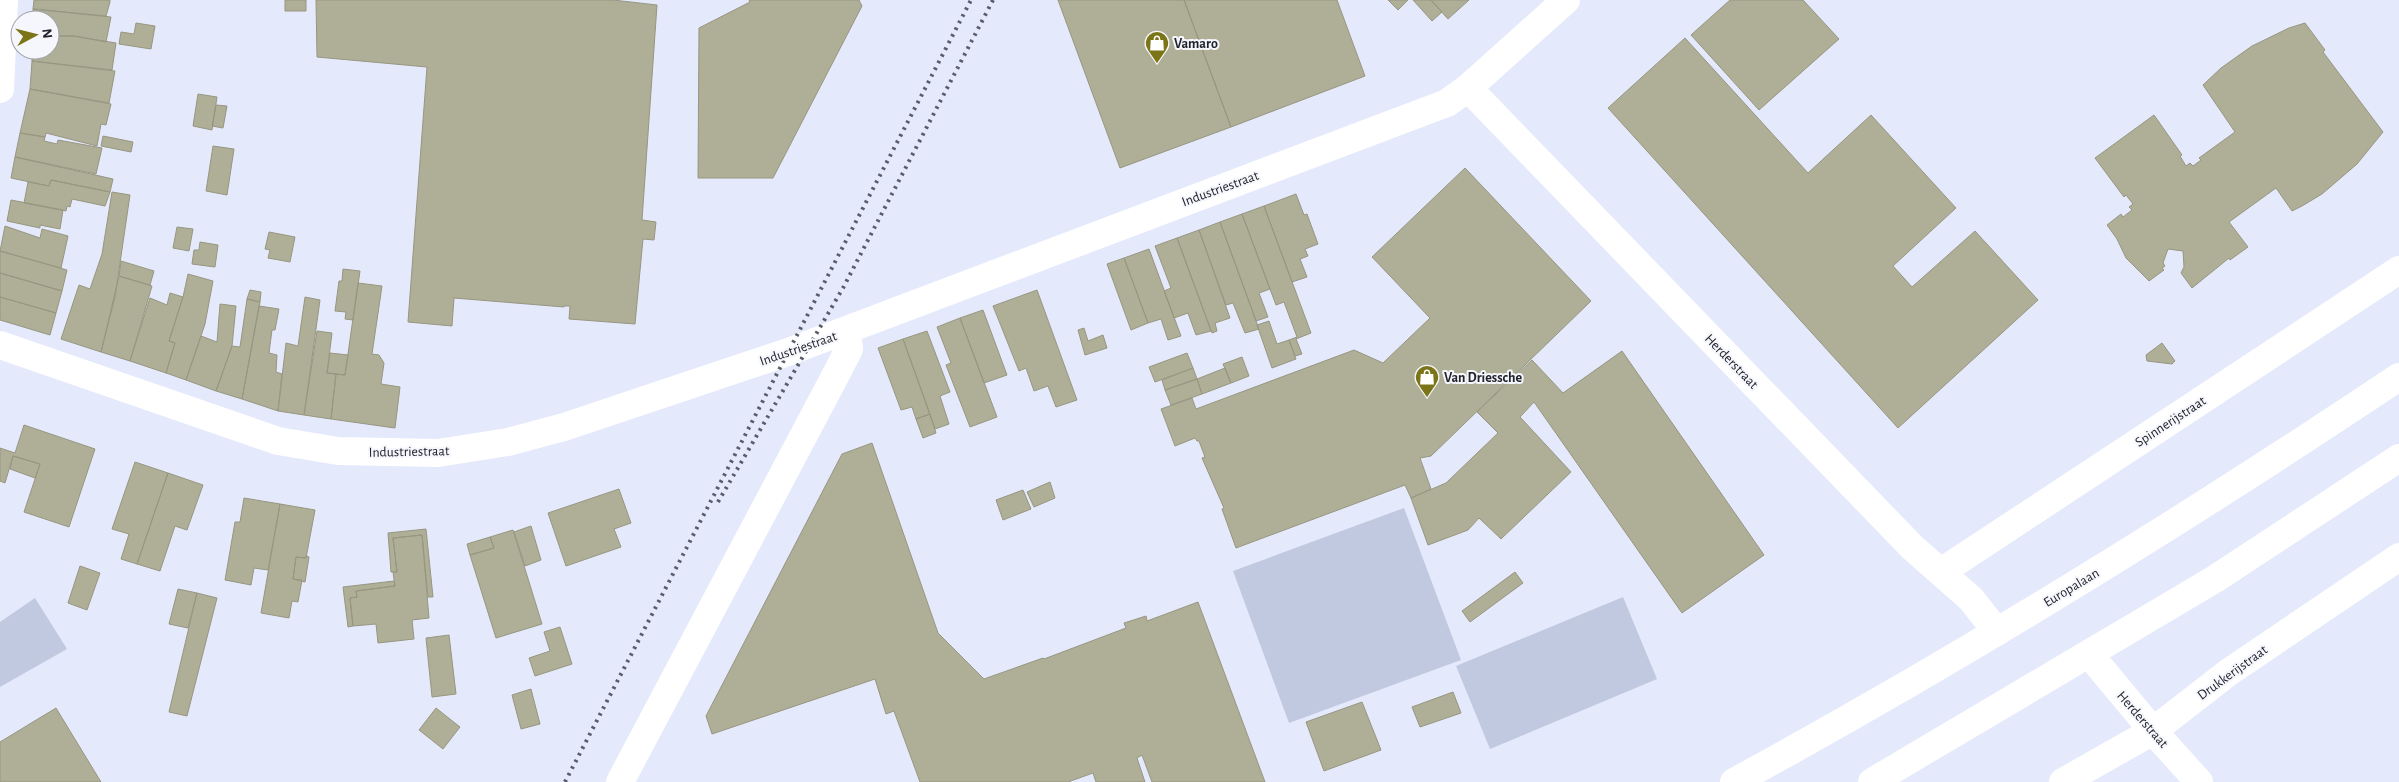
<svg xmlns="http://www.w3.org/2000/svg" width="2399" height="782" font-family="'Alegreya Sans',sans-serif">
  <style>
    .green { fill: #c1c9e1 }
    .building { fill: #afaf98; stroke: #979680 }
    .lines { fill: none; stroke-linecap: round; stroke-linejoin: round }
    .street { stroke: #fff; stroke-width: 28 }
    .highway { stroke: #fff; stroke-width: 28 }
    .rail { stroke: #5a5d68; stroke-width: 4; stroke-dasharray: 2.5 5; stroke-linecap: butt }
    .labels { text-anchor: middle; stroke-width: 4; stroke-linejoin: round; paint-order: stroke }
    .poi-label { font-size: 14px; font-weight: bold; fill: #21232b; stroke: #f6f7fc; text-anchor: start }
    .street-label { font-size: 14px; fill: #21232b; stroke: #f6f7fc }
  </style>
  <rect width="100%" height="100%" fill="#e4e9fc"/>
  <path class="green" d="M1404,508L1461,660L1289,723L1233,571Z
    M1623,597L1657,679L1490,749L1456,666Z
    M35,598L67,649L0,687V622Z"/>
  <path class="building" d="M34,0H110V2L106,16L33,9Z
    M285,0H306V11H285Z
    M316,0H613L657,5L642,220L656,222L654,240L643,239L635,324L569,319L570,306H564V307L454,298L452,326L408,322L427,67L317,57Z
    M749,0H859L862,6L773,178H698L699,28L750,2Z
    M1058,0H1184L1231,127L1120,168Z
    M1184,0H1337L1365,76L1231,127Z
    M1388,0H1408L1398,10Z
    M1413,0H1431L1442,12L1432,21Z
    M1431,0H1469L1448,19Z
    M1730,0H1803L1839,39L1759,110L1691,35Z
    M33,9L111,17L106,42L74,36H50V20H33Z
    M136,23L155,26L151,49L119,44L121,32L134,34Z
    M2305,23L2325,50L2323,52L2383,132L2357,164L2322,194L2302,206L2292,211L2276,188L2229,222L2248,247L2230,260L2229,258L2192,288L2181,273L2184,267L2183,251L2168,249L2163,263L2165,266L2162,268L2164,270L2149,281L2126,258L2117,239L2107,225L2121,214L2123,217L2132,210L2129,207L2133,204L2126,195L2124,197L2095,158L2154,115L2182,155L2180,156L2186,166L2190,163L2193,166L2201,160L2199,158L2235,132L2203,85L2221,68L2252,46L2289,28Z
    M50,36H74L116,43L112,70L32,61V50H50Z
    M1685,38L1808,173L1871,115L1956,208L1893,266L1912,287L1975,231L2038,300L1898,428L1608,108Z
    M32,61L115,71L109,103L30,89Z
    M30,89L111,104L106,125L101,124L97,146L46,133L45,137L20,133Z
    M198,94L217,97L212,130L193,126Z
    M216,105L227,106L223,128L212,126Z
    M20,133L45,137L44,141L57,144L58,140L102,148L96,174L15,157Z
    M103,136L133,142L131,152L101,146Z
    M213,146L234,149L227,195L206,191Z
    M15,157L113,179L110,192L51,180L49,186L11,178Z
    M1465,168L1591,301L1431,456L1420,458L1431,489L1411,498L1405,485L1236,548L1222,509L1224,508L1202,458L1205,457L1199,441H1197L1195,438L1175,446L1161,409L1192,398L1196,409L1354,350L1383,363L1430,318L1372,257Z
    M51,180L110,192L105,206L72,199L70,207L67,206L66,211L24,203L28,182L49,186Z
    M112,192L130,195L115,297L101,352L61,339L79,285L90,289L102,254Z
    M1296,194L1304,215L1307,214L1318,244L1305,249L1308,256L1300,259L1307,277L1292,282L1264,206Z
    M11,200L63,210L60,229L40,225V228L7,221Z
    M1264,206L1311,333L1296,339L1302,354L1295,356L1289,340L1297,337L1284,302L1276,305L1242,214Z
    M1242,214L1270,289L1259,293L1268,317L1256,321L1220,222Z
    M1220,222L1259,329L1245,333L1233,303L1226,305L1199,230Z
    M5,226L40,238L42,229L68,236L61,268L0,251Z
    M177,227L193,229L189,251L173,248Z
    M1199,230L1230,318L1215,323L1217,331L1212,333L1177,238Z
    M269,232L295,237L290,262L268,258L270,250L265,249Z
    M1177,238L1211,331L1196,335L1188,313L1174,318L1164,291L1171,288L1155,246Z
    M200,242L218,245L215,267L192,264L194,250H199Z
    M1149,249L1181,336L1168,340L1161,319L1148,323L1124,258Z
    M0,251L67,270L62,291L0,273Z
    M1124,258L1148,323L1131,330L1107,264Z
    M121,261L154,271L150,285L119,276Z
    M343,269L360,271L353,320L345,319L346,312L335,311L339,281H342Z
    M0,273L62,291L56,313L0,297Z
    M188,274L213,281L205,324L186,380L166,373L175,343L169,341L183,297Z
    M119,276L152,286L130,361L101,352Z
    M358,283L382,286L372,354L379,355L384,363L381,384L400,387L395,428L331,419L336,374L345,375Z
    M250,290L261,292L260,302L247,299Z
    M1037,290L1077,400L1056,407L1048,386L1034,391L1026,368L1019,371L993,306Z
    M170,293L183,297L169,341L175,343L166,373L130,361L150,298L167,305Z
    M0,297L56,313L50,335L0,320Z
    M305,297L320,300L304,415L278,411L286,343L298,346Z
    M247,299L260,302L242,399L216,391L232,346L240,347Z
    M220,304L236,306L232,346L216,391L186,380L201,336L217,342Z
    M259,306L279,309L275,330H272L269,353L277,355L276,372L282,374L278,411L242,399Z
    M983,310L1007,375L984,383L960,318Z
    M960,318L997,417L970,427L946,365L951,363L937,327Z
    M1269,321L1277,344L1289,340L1296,359L1272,368L1257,325Z
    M1084,328L1088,341L1103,335L1107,348L1085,355L1078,330Z
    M317,331L332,333L327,373L336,374L331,419L304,415Z
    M927,331L950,392L940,396L949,424L935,429L903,339Z
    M903,339L930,414L916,419L912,407L901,410L878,348Z
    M2162,343L2175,361L2172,364L2147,361L2146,355Z
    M1622,351L1764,555L1682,613L1534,402L1520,417L1571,472L1501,539L1479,518L1468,530L1428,545L1411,498L1446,483L1498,433L1477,412L1532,360L1563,393Z
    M330,353L348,355L345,375L327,373Z
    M1187,353L1193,368L1155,382L1149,367Z
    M1242,357L1249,376L1231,383L1223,364Z
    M1193,368L1197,379L1165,390L1162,380Z
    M1225,368L1231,383L1202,394L1197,379Z
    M1197,379L1202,394L1171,405L1165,390Z
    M930,414L936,433L923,438L916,419Z
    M24,425L95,449L69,527L24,512L40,464L13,456L5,483L0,481V448L15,453Z
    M872,443L938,633L984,679L1043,658L1044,659L1126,628L1124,623L1146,616L1147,621L1198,602L1265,782H1152L1142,755L1137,758L1145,782H1096L1093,773L1068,782H920L894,711L886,714L875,679L712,734L706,716L842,454Z
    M13,456L40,464L35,478L10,469Z
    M135,462L168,473L137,564L121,559L129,534L112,529Z
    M168,473L203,485L187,530L175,526L160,571L137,564Z
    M1050,482L1055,498L1034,507L1027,492Z
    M619,489L631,523L614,529L621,547L566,566L548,513Z
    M1023,490L1031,509L1003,520L996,500Z
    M244,498L280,504L268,570L254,568L251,585L225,580L235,522H240Z
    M280,504L315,510L306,558L296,557L293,579L302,580L298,602L292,601L289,618L261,613Z
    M531,526L541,560L525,566L514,532Z
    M426,529L433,597H428L422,535L393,538L397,572H391L388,533Z
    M513,530L542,624L496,638L470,555L494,548L490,537Z
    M422,535L429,618L412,620L414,639L378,643L376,624L353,626L350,598L357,597L356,591L395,586L393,572H397L393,538Z
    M490,537L494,548L470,555L467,544Z
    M307,556L309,557L305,582L293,579L296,557L306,558Z
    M80,566L100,573L87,610L68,603Z
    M1515,572L1523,583L1470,622L1462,611Z
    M394,581L395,586L356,591L357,597L350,598L353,626L348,627L343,587Z
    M178,589L197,593L188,628L169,624Z
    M197,593L217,598L187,716L169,712Z
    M560,627L572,664L535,676L529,658L550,651L544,632Z
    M449,635L456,694L432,697L426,638Z
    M531,689L540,724L521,729L512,695Z
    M1453,692L1461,713L1420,727L1412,707Z
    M1362,702L1381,750L1324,771L1306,722Z
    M56,708L101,782H0V742Z
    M436,708L460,727L443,749L419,730Z"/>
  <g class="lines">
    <path class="street" d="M1468,88L1912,547L1971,599L1997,632
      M0,89L4,0
      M0,345L278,441L338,451L438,453L508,442L564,427L788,352L1447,103L1468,88L1566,0
      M1941,572L2399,270
      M2089,654L2153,731L2199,782
      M620,782L832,382L849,349L847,331
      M2063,782L2153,731L2229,672L2399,557"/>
    <path class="highway" d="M1734,782C1962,658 2183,521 2399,377
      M1872,782L2215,579L2399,458"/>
    <path class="rail" d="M718,502L843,288L993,0
      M565,782L971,0"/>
  </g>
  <defs>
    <g id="shop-pin" transform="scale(1.25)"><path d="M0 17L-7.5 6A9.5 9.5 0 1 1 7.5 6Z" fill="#7b7518" stroke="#f6f7fc"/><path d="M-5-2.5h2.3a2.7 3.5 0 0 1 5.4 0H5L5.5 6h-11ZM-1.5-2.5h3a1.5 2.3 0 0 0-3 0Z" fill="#fff"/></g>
  </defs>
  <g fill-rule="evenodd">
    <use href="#shop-pin" x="1157" y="43"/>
    <use href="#shop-pin" x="1427" y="377"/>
  </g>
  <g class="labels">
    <g class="poi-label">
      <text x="1174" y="48">Vamaro</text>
      <text x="1444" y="382">Van Driessche</text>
    </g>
    <g class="street-label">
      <text transform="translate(1220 188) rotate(-20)" y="5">Industriestraat</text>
      <text transform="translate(798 348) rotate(-19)" y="5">Industriestraat</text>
      <text transform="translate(1732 361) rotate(46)" y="5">Herderstraat</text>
      <text transform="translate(2170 421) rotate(-33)" y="5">Spinnerijstraat</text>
      <text transform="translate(409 451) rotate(-1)" y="5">Industriestraat</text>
      <text transform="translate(2071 587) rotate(-31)" y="5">Europalaan</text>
      <text transform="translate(2232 672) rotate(-36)" y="5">Drukkerijstraat</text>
      <text transform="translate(2143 719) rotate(49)" y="5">Herderstraat</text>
    </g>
  </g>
  <g transform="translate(35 35) rotate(83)"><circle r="24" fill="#f6f7fc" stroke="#a1a2a8"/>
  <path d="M0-4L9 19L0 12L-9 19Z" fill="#7b7518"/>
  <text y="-8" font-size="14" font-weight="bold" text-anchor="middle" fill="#21232b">N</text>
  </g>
</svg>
